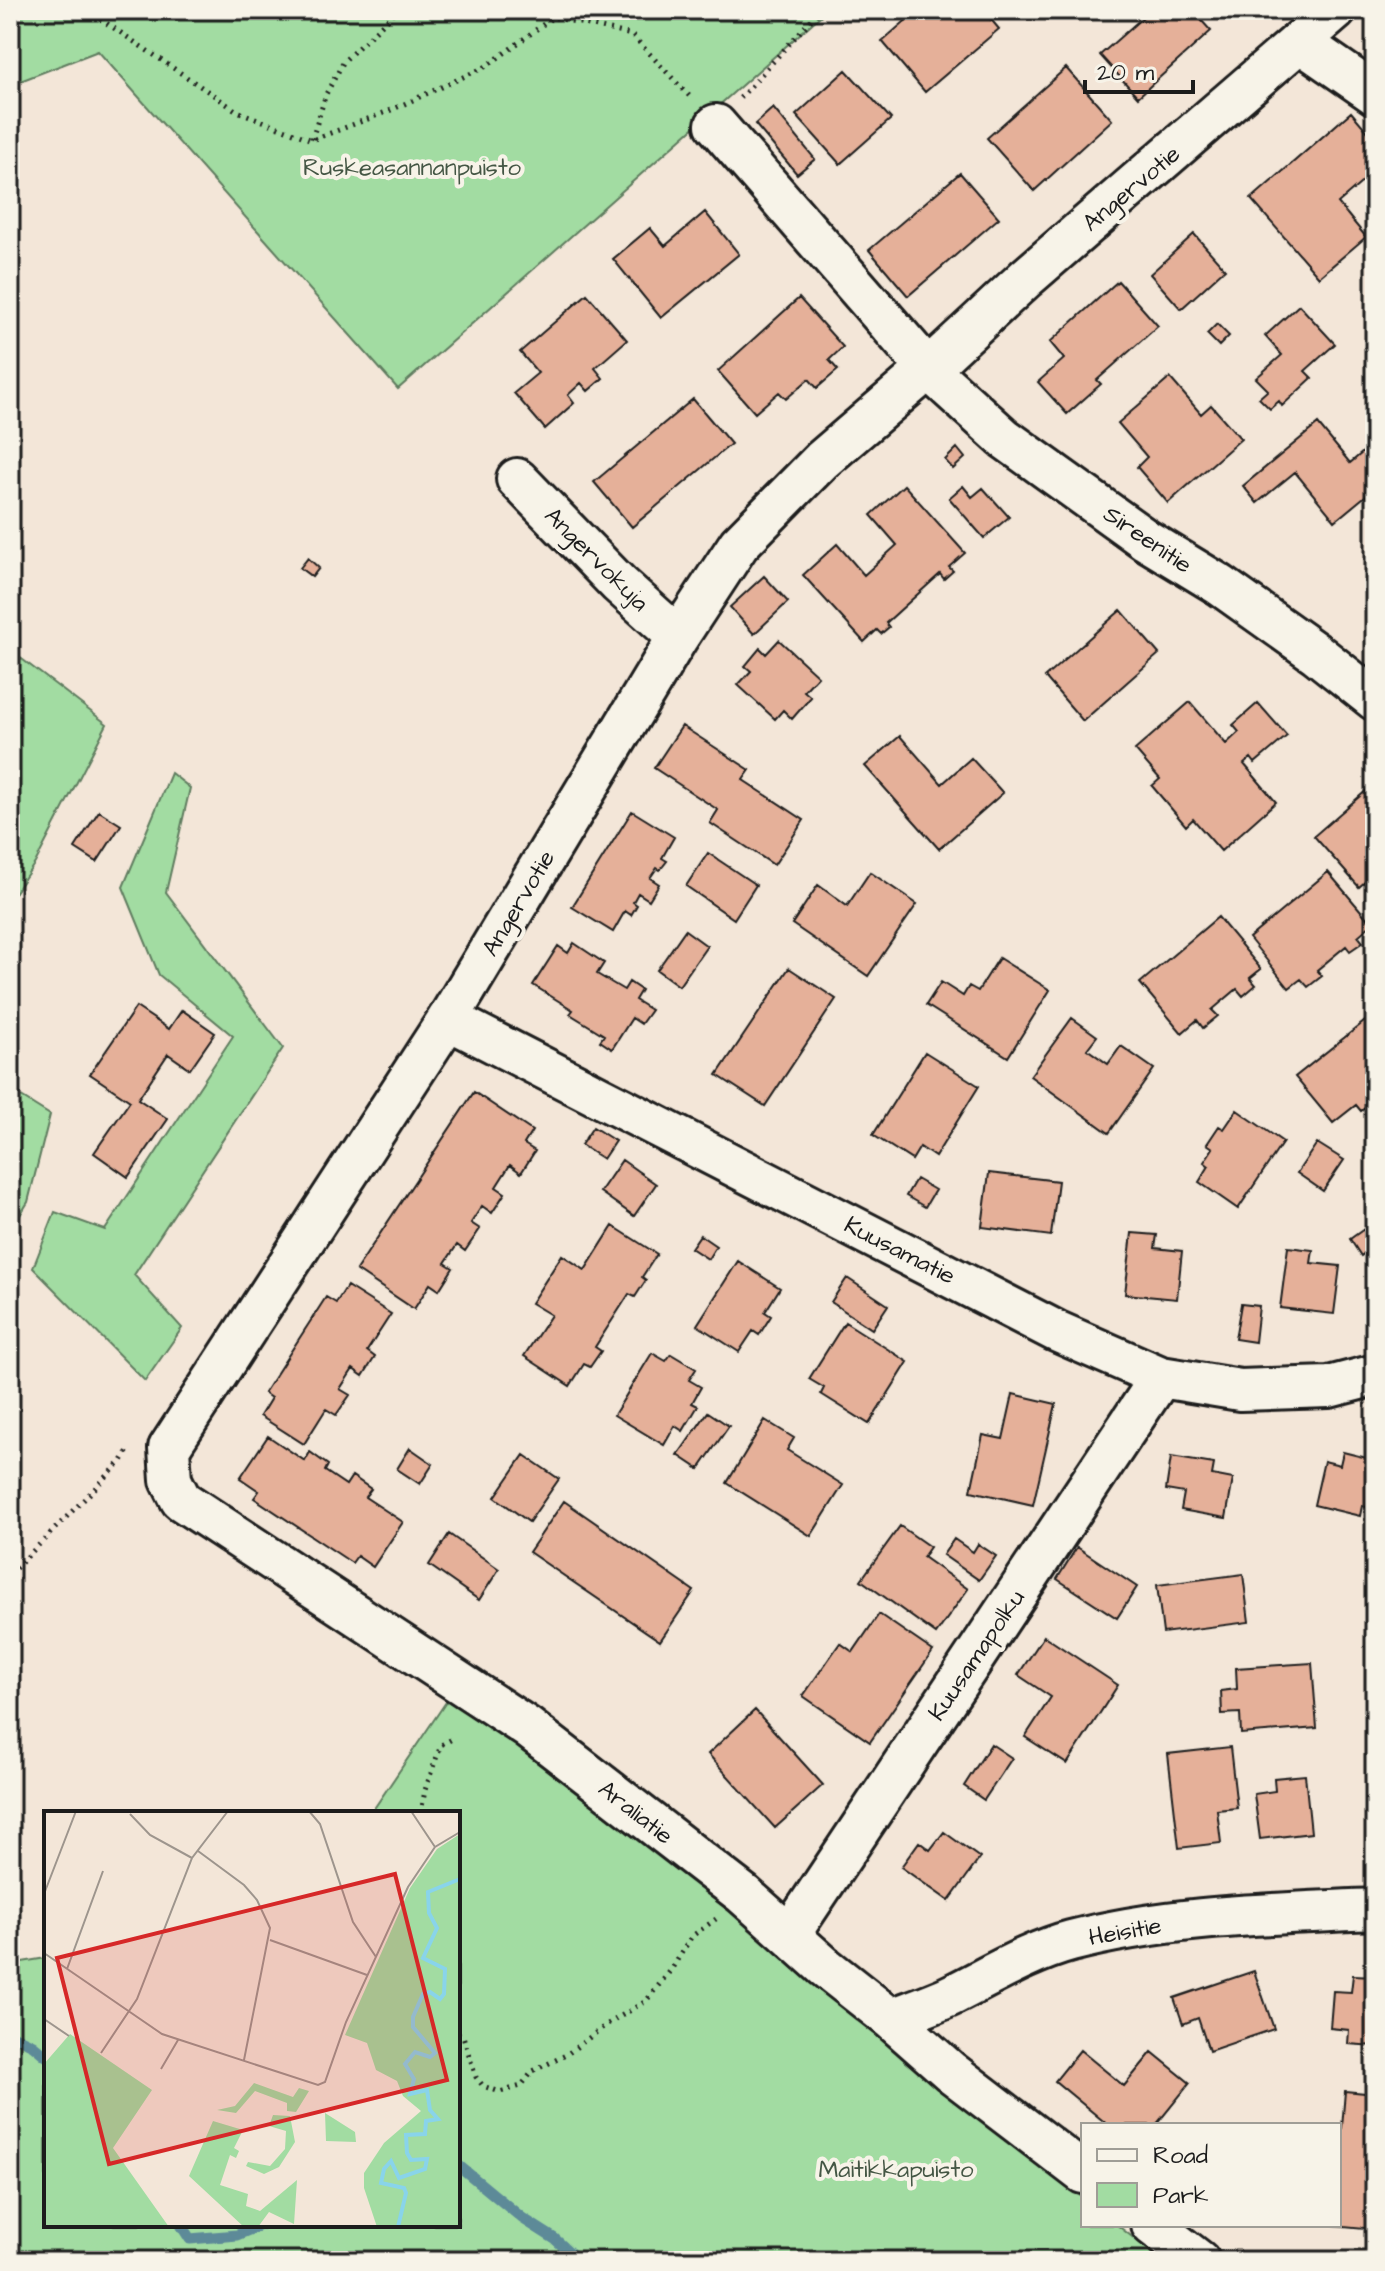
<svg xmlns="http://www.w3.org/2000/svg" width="1385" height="2271" font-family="'Architects Daughter',sans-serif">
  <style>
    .green { fill: #a2dca2; stroke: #5f7c5f; stroke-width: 2 }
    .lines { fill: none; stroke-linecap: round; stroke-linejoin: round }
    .stream { stroke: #5d8a98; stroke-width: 11 }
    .building { fill: #e5b099; stroke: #1c1c1c; stroke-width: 2 }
    .street-casing { stroke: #1c1c1c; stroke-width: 46 }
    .path { stroke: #1c1c1c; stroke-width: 5; stroke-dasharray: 2 6; stroke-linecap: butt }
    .street { stroke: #f7f3e8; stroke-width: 40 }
    .labels { text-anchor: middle; stroke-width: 8; stroke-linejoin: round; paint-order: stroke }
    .park-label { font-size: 24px; fill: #445644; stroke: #f7f3e8 }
    .street-label { font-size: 24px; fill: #1c1c1c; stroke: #f7f3e8 }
    .inset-river { fill: none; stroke: #89d4ea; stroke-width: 4 }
    .inset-road { fill: none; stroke: #9d958d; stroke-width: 2 }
    .view { fill: #d62828; fill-opacity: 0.15; stroke: #d62828; stroke-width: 4 }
    .inset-edge { fill: none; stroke: #1c1c1c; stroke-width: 4 }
  </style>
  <rect width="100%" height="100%" fill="#f3e6d8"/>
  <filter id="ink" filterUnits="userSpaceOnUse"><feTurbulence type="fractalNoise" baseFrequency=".0125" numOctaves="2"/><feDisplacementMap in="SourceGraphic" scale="16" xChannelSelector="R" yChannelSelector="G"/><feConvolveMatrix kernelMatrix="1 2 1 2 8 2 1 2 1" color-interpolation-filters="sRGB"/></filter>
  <g filter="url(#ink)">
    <path class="green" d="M10,10H827L398,389L98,51L10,85Z
      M10,650L107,724L35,863L10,899Z
      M171,773L190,788L166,892L283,1048L134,1275L182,1328L145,1381L33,1268L55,1212L105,1230L233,1036L159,975L123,887Z
      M10,1090L50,1115L28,1202L17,1220H10Z
      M448,1699L486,1721L680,1868L926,2074L1083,2198V2225H1117L1163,2261H10V1964L46,1958V2225H458V1813H371Z"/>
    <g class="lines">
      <path class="stream" d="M10,2034L33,2045L46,2056
        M458,2165L522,2218L555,2239L579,2261
        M181,2225L190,2239L237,2235L261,2225"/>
    </g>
    <path class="building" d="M918,10H983L999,29L925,92L882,41Z
      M1151,10H1192L1211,31L1138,97L1100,55Z
      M1066,68L1112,120L1034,191L987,138Z
      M846,70L891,119L840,164L796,115Z
      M773,108L815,159L797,174L755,124Z
      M1351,112L1375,140V171L1338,203L1366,237L1319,277L1251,199Z
      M960,173L999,218L908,296L869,250Z
      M705,212L739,254L661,318L613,259L650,228L665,246Z
      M1194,234L1225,269L1181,309L1150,274Z
      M1118,281L1158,326L1097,380L1101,384L1067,414L1038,382L1064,359L1050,342Z
      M587,294L627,340L595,368L603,378L588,391L581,383L568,395L574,403L545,429L514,393L538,373L520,352Z
      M799,298L843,347L829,360L838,370L817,388L809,379L786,399L779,392L755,413L718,371Z
      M1299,305L1335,344L1305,371L1312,378L1282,406L1279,401L1270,409L1259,398L1268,390L1256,378L1282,355L1265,336Z
      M1217,324L1229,336L1219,346L1207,334Z
      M1170,378L1201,414L1211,405L1241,439L1168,503L1137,467L1147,457L1118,423Z
      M693,399L731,444L632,527L594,482Z
      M1318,424L1350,463L1375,442V488L1335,521L1295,472L1257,503L1243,486Z
      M957,448L965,458L953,469L945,460Z
      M904,485L965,553L949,567L953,571L944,579L940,574L886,623L889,627L881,634L877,630L864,642L803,575L837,544L864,575L897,545L871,515Z
      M963,486L972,497L983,488L1009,517L984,538L949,498Z
      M308,558L319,568L312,577L300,568Z
      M1375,575V592L1367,583Z
      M764,576L788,602L754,634L730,607Z
      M1121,610L1159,654L1083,721L1045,677Z
      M779,640L818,676L804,691L811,697L792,719L783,710L775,719L738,685L751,671L745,666L760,648L766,654Z
      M1190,702L1226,744L1239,732L1233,725L1258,703L1287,736L1255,763L1251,758L1244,764L1276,802L1221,851L1193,819L1186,826L1152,786L1160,779L1135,750Z
      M682,726L750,770L743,780L804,820L774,865L710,823L718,810L654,768Z
      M900,736L942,784L971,758L1003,793L939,849L865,766Z
      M1375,783V882L1371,886L1367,880L1359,887L1314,836Z
      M99,811L121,825L97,862L75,848Z
      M632,811L674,837L662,858L667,861L660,870L657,868L650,878L659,884L649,900L638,893L633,902L637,905L631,915L625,911L613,932L572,907Z
      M708,853L756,885L734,919L686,886Z
      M870,872L917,904L868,976L792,924L818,885L847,906Z
      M1328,872L1372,924L1358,936L1363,942L1350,951L1346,946L1317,970L1322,976L1308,987L1301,979L1289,988L1249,938Z
      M1218,917L1261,969L1250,978L1256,985L1243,996L1237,989L1212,1010L1218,1016L1203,1028L1197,1020L1182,1033L1140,983Z
      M685,930L707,946L679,986L657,970Z
      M574,943L604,963L597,974L624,990L629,982L641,990L635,1000L651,1010L641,1024L632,1018L612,1049L600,1041L604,1035L570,1014L573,1010L533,985L558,946L568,953Z
      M999,958L1050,990L1008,1057L926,1005L941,982L963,996L969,986L978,991Z
      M789,968L836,999L765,1106L717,1075Z
      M136,1007L169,1029L182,1010L215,1033L190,1069L168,1054L138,1099L168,1119L128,1177L94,1153L130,1101L90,1074Z
      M1072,1018L1097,1036L1087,1049L1108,1064L1121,1046L1154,1069L1109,1133L1030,1076Z
      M1369,1018L1375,1026V1100L1361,1111L1356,1105L1333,1123L1295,1077Z
      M925,1052L979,1086L935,1157L920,1147L912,1160L873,1135Z
      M474,1092L532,1131L524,1144L535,1151L521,1173L510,1165L496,1187L505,1193L492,1213L482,1206L471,1223L480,1229L465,1251L457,1245L445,1263L453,1268L439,1290L430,1284L414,1309L356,1270Z
      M1237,1110L1283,1142L1238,1209L1199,1182L1209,1166L1204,1162L1213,1148L1207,1144L1219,1126L1224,1129Z
      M593,1127L615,1141L603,1159L581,1145Z
      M1317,1143L1344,1160L1323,1191L1297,1173Z
      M622,1160L656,1184L634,1216L600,1192Z
      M989,1173L1058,1181L1051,1236L982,1227Z
      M916,1179L935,1190L925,1207L906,1196Z
      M613,1226L657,1254L642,1277L646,1280L635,1297L629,1294L595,1347L601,1351L590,1367L584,1364L570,1386L524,1356L551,1315L531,1303L562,1255L585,1270Z
      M1375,1227V1266L1366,1252L1361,1256L1350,1239L1364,1229L1367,1232Z
      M1132,1233L1157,1235L1155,1248L1182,1251L1177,1299L1125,1294Z
      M700,1235L716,1246L708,1259L691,1248Z
      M1288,1247L1313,1250L1311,1263L1340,1266L1334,1314L1280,1308Z
      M738,1261L780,1288L765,1312L771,1316L759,1335L753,1331L739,1352L697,1325Z
      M847,1278L888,1305L872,1329L831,1302Z
      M347,1286L391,1314L367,1351L375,1357L363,1376L353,1369L340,1389L350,1395L336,1415L326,1409L304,1444L260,1416L271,1398L264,1393L326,1297L336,1303Z
      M1241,1304L1259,1306L1255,1342L1235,1339Z
      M845,1322L908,1362L869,1424L821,1394L824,1388L809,1379Z
      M652,1353L666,1361L671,1354L696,1369L689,1380L701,1387L692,1403L698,1406L683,1431L675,1426L664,1445L614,1415Z
      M1013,1394L1056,1404L1033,1505L971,1491L983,1435L1003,1439Z
      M708,1412L729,1426L699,1469L678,1455Z
      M765,1420L794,1438L787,1450L843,1485L811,1536L727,1483Z
      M268,1436L305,1461L310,1452L328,1465L325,1471L346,1485L352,1476L371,1489L365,1497L403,1522L373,1567L357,1556L352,1563L254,1498L259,1491L240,1478Z
      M410,1448L433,1464L420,1484L397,1469Z
      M1343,1452L1375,1460V1509L1362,1506L1360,1516L1314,1505L1324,1461L1340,1465Z
      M524,1455L559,1479L529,1522L495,1497Z
      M1171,1457L1214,1464L1212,1475L1233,1479L1226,1518L1181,1510L1184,1493L1166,1490Z
      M564,1501L694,1591L660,1641L529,1552Z
      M900,1526L930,1547L923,1557L968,1589L936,1634L861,1580Z
      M449,1534L499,1569L479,1600L429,1565Z
      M954,1539L973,1552L978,1544L996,1556L979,1580L943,1555Z
      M1077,1547L1137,1587L1117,1618L1057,1579Z
      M1243,1574L1249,1622L1163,1633L1157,1585Z
      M879,1614L933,1651L870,1742L803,1696L840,1643L853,1652Z
      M1044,1636L1118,1685L1067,1764L1025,1737L1051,1697L1018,1675Z
      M1312,1663L1317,1728L1241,1734L1240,1713L1222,1714L1221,1691L1237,1689L1236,1668Z
      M755,1710L823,1785L775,1828L708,1754Z
      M991,1744L1012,1758L984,1800L964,1786Z
      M1230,1747L1237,1808L1217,1810L1221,1843L1179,1848L1168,1754Z
      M1305,1775L1311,1833L1260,1839L1254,1794L1275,1791L1274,1778Z
      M944,1832L980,1858L949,1901L901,1867L919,1842L930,1850Z
      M1254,1971L1274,2029L1209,2051L1198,2018L1183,2024L1174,1998Z
      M1353,1975L1375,1976V2046L1348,2044L1349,2030L1330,2028L1333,1991L1351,1992Z
      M1080,2050L1124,2086L1152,2052L1190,2083L1156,2125H1108L1055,2081Z
      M1345,2091L1375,2094V2229L1333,2225H1339V2127L1342,2128Z"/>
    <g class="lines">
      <g class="street-casing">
        <path id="street" d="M1300,42L1375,94
          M716,125L928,369L1004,438L1146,540L1220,585L1317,654L1375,700
          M517,479L619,584L678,637
          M448,1019L1056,1331L1161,1377L1240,1390L1329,1387L1375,1375
          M790,1934L1161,1377
          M891,2019C912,2011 934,2004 954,1994C992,1975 1030,1952 1071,1941C1170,1915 1274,1914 1375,1909
          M1083,2173L951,2072L891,2019L825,1967L743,1894L527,1727L181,1500L171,1480L169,1448L448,1019L678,637L739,544L822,460L928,369L1026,278L1336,10
          M1152,2225L1199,2261"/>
      </g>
      <path class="path" d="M87,10L237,111L312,140L389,111L487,66L553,17L632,35L693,100
        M740,98L820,10
        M312,139L326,94L344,61L397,10
        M10,1574L122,1461L130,1447
        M421,1813L425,1790L441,1745L454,1738
        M458,2033L463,2036L476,2077L483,2086L500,2092L521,2086L533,2071L566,2055L606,2025L646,2001L671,1970L692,1936L716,1919"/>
      <use href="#street" class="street"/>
    </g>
  </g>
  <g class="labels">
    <g class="park-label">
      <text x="412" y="175">Ruskeasannanpuisto</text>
      <text x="896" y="2177">Maitikkapuisto</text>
    </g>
    <g class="street-label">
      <text transform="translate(1131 188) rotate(-40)" y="8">Angervotie</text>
      <text transform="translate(1148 539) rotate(34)" y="8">Sireenitie</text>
      <text transform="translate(597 559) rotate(45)" y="8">Angervokuja</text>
      <text transform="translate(518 903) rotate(-59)" y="8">Angervotie</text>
      <text transform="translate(900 1250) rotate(27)" y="8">Kuusamatie</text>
      <text transform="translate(976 1655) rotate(-56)" y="8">Kuusamapolku</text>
      <text transform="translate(636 1812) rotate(38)" y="8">Araliatie</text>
      <text transform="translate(1125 1931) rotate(-10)" y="8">Heisitie</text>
    </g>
  </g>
  <g transform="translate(44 1811)">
    <rect width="416" height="416" fill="#f3e6d8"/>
    <path d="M416,23V416H333L320,377V362L340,332L377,300L359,285L353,270L332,259L323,232L301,224L366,77L393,38ZM26,223L108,279L69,337L125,416H0V253ZM210,272L249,286L255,277L265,280L252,301L243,300V292L211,280L192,302L173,299L191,295ZM281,302L311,321L312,331L282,330ZM229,304L246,305L251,331L235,356L220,363L202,355L204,351L226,355L241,338L242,320L225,315ZM169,310L199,319L190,337L195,340L192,347L186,344L176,374L204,383L202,395L216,400L253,369L250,413L225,401L214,416H200L145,365Z" fill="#a2dca2"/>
    <path class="inset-river" d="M354,416L362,382L360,377L337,372L340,358L347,350L355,367L381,358L383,348L367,349L363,342L362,324L381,323L382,310L394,308L386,299L383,279L366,283L370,268L361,253L371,241L386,246L391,242L369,216V206L379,183L386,181L396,188L400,183L401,158L379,147L393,117L385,102L384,81L416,68V47"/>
    <path class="inset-road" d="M265,0L276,13L309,111L332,146M367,0L391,36M86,3L106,24L148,47M154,40L200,74L213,89L226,117L200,249M0,83L32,0M226,129L323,164M0,142L118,223L274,274L281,271L302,211L364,76L391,36L416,21M23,158L59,60M0,208L25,225M57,242L93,188L148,47L184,0M117,258L134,229"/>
    <path class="view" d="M351,63L403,269L65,353L13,147Z"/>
    <rect width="416" height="416" class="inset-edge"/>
  </g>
  <rect width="1385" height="2271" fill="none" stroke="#f7f3e8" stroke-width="40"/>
  <rect x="20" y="20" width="1345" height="2231" fill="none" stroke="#1c1c1c" stroke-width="3" filter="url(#ink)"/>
  <rect x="1081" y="2123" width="260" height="104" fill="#f7f3e8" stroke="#9f9d96" stroke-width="2"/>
  <rect x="1097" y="2149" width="40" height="12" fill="#f7f3e8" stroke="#9f9d96" stroke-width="2"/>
  <text x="1153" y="2163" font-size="24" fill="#1c1c1c">Road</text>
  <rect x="1097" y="2183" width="40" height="24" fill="#a2dca2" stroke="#9f9d96" stroke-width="2"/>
  <text x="1153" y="2203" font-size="24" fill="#1c1c1c">Park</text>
  <path d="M1085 80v12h108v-12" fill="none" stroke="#1c1c1c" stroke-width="4"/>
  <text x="1097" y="80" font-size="24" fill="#1c1c1c" stroke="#f7f3e8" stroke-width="6" paint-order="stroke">20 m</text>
</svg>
